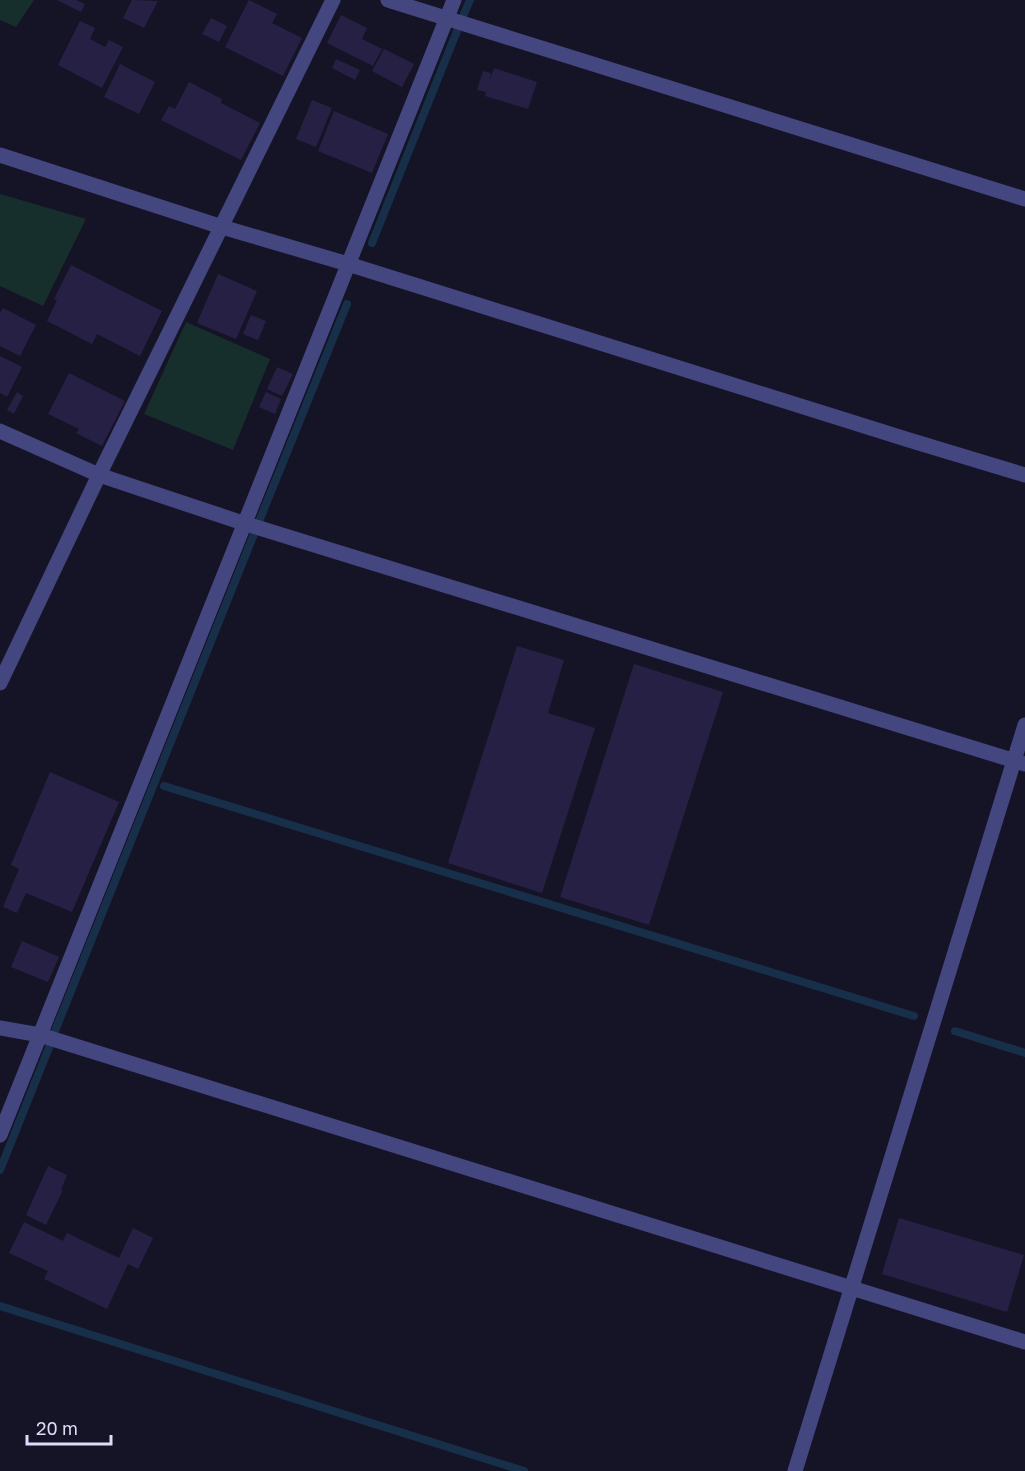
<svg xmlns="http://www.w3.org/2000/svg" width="1025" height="1471" font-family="'Golos Text',sans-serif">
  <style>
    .green { fill: #172f2c }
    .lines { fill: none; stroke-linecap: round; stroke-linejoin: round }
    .stream { stroke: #182f4a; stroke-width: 8 }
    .building { fill: #262144 }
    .minor { stroke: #44467f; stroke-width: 15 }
  </style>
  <rect width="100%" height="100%" fill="#151326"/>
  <path class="green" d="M0,0H34L16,27L0,20Z
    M0,194L86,219L43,306L0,286Z
    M186,322L270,359L233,450L144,414Z"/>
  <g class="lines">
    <path class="stream" d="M464,14L470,0
      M372,243L457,31
      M260,519L347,304
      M164,786L914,1016
      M55,1031L254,534
      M955,1031L1025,1053
      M0,1170L50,1045
      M0,1306L524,1471"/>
  </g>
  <path class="building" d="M57,0H76L85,4L81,12Z
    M132,0L158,1L144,28L123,18Z
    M249,0L277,14L272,23L302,38L283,76L225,47Z
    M341,15L367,28L362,39L382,49L373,66L327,43Z
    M211,18L227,26L219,42L202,34Z
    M80,21L95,28L90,39L105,47L109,40L123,47L102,88L58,65Z
    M384,49L414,64L402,87L372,71Z
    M336,59L360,70L355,80L332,68Z
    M120,64L155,82L139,114L104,97Z
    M494,68L537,82L528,109L485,96L486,92L477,90L483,71L491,73L489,82Z
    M189,82L222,99L221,103L260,123L241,160L161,120L169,106L175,109Z
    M312,100L332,108L316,147L296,139Z
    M334,111L388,134L372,173L318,151Z
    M71,265L162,311L140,356L97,334L92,344L47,321L57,300L54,299Z
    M218,274L257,291L236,339L197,323Z
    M3,308L36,325L20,356L0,346V313Z
    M251,315L266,321L258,340L243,334Z
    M0,356L22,367L7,397L0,393Z
    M277,367L293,374L282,396L267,389Z
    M69,373L125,401L102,446L76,433L79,429L48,414Z
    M17,392L23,396L14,414L7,410Z
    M266,392L281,399L275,414L259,407Z
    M517,646L564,660L548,713L595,728L542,893L448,863Z
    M634,664L723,692L649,925L560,897Z
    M50,772L119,802L72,912L26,893L17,913L3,907L19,869L11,865Z
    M22,941L59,957L48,982L11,967Z
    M48,1166L67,1175L61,1190H63L46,1225L26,1215Z
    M899,1218L1024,1255L1007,1312L882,1274Z
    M24,1222L63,1241L67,1233L119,1258L133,1228L153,1238L138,1269L128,1264L107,1309L44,1279L48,1271L9,1253Z"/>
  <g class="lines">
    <path class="minor" d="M388,0L1025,199
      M0,155L222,227L348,264L909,440L1025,475
      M0,431L99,475L243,523L1025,764
      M0,683L99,475L333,0
      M0,1028L40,1035L1025,1342
      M0,1135L454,0
      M795,1471L1025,725"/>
  </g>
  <path d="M27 1435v9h84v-9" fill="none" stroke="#dedcfa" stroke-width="3"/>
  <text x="36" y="1435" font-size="18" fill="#dedcfa" stroke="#151326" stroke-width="4.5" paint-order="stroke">20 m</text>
</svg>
